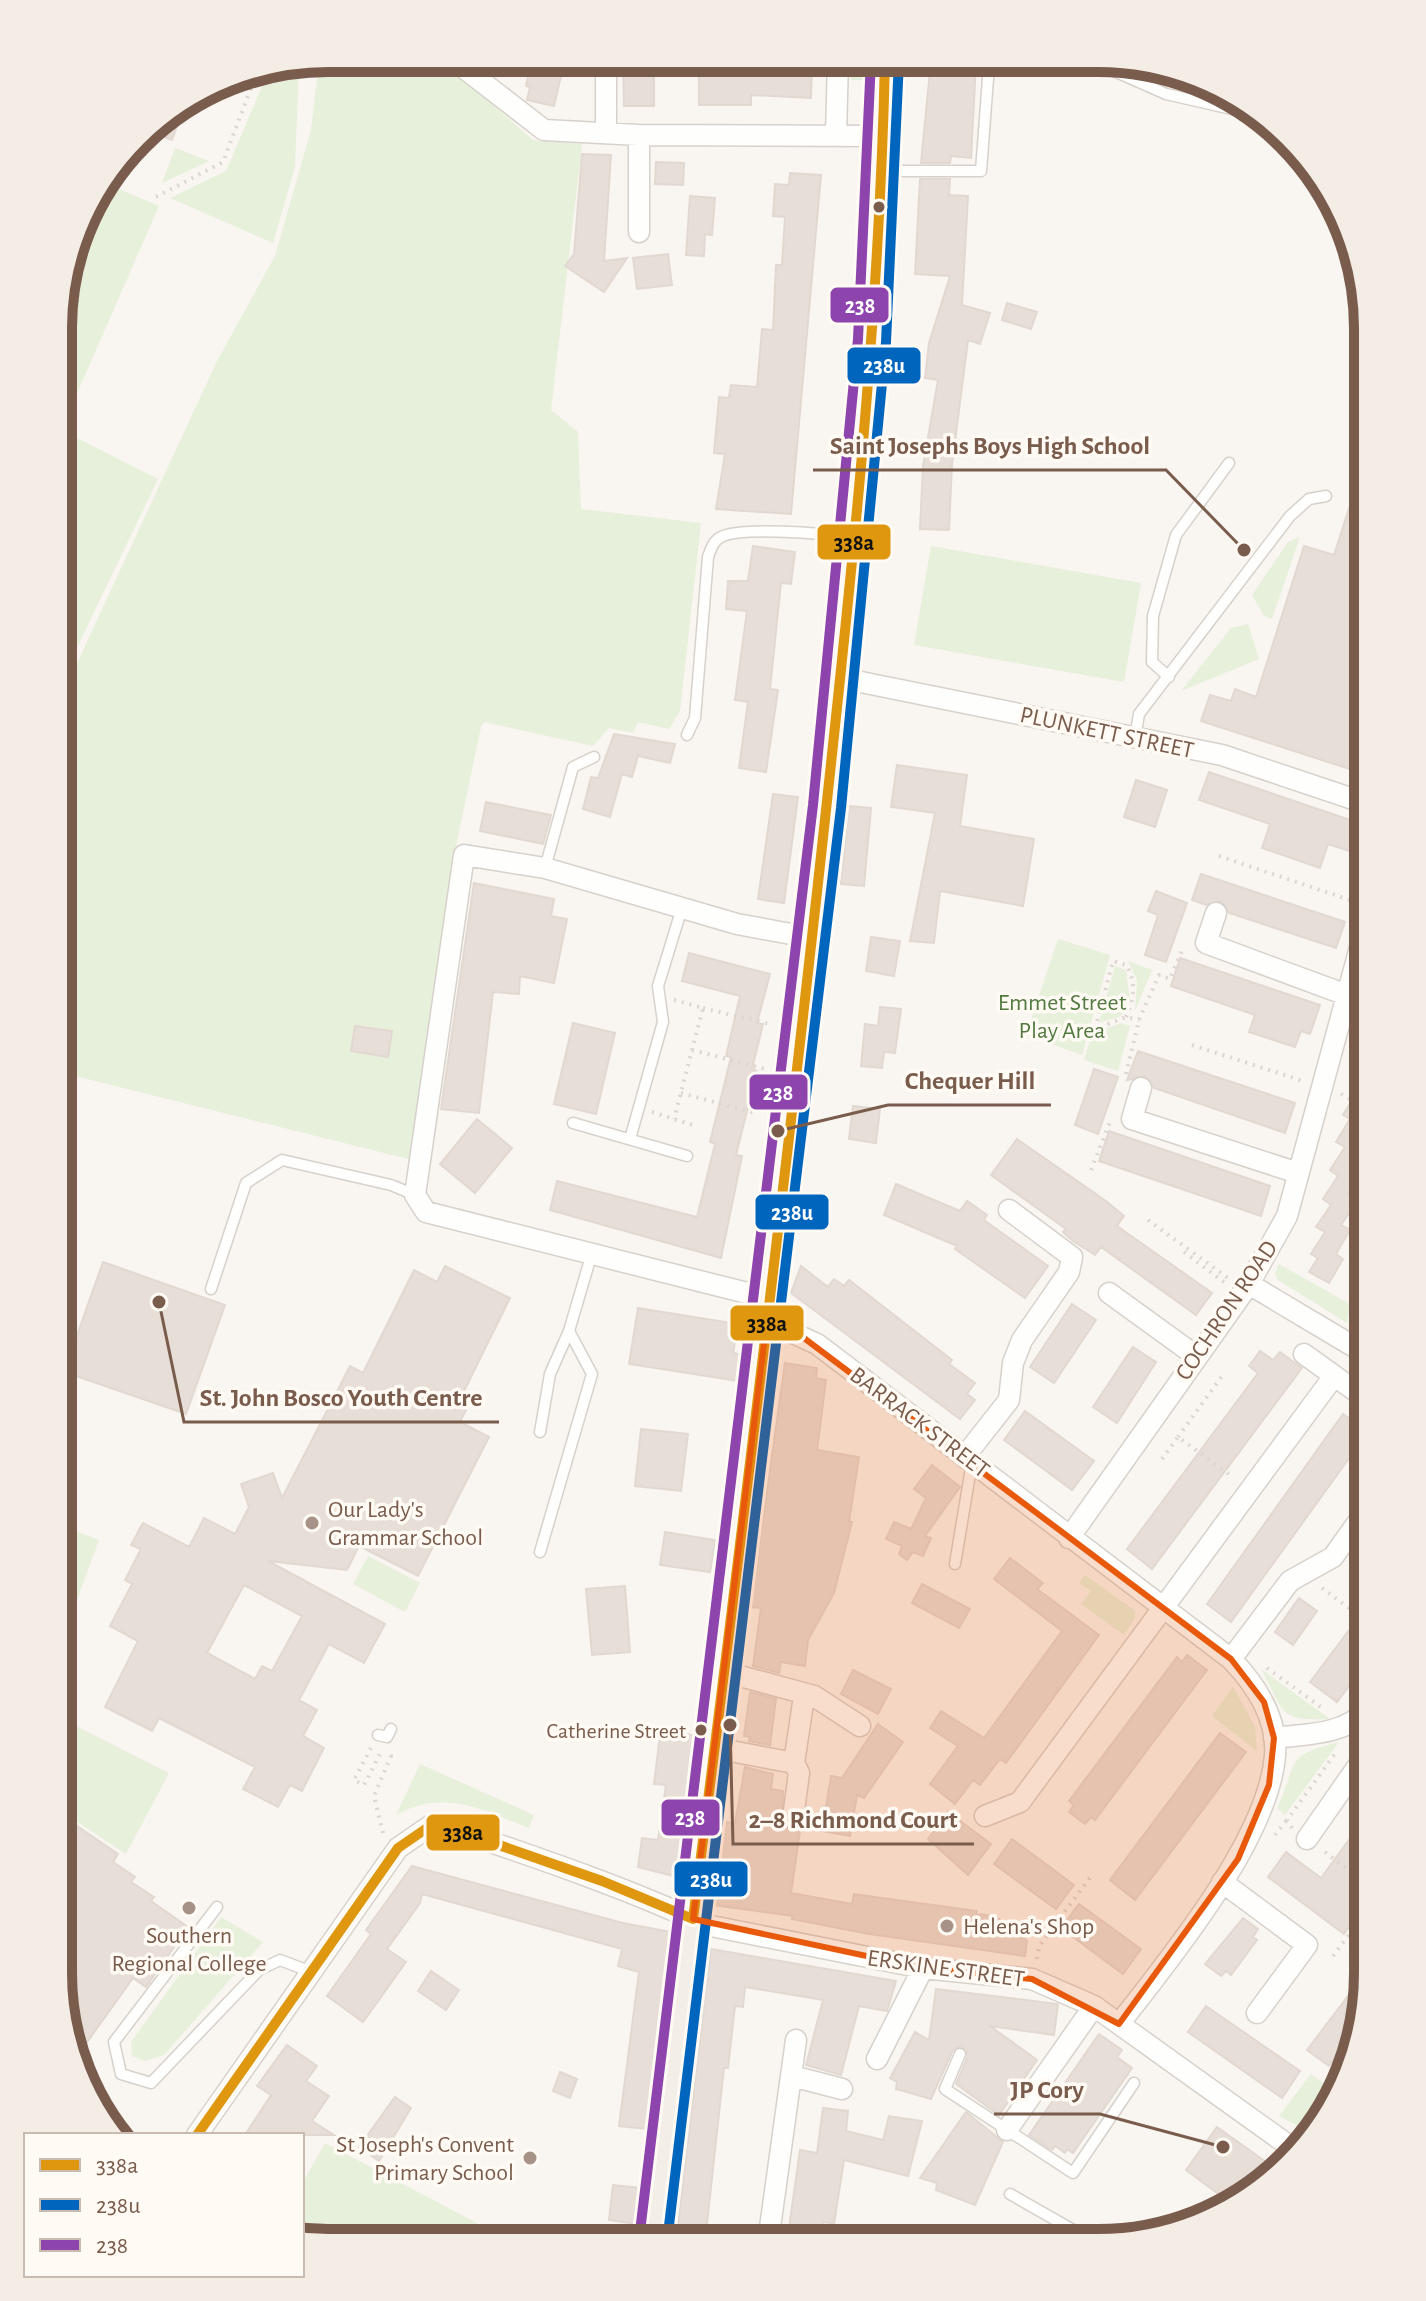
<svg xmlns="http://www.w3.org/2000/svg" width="1426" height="2301" font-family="'Alegreya Sans',sans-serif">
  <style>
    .green { fill: #e7f0db }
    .building { fill: #e6ded7; stroke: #e2d8d2; stroke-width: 2; fill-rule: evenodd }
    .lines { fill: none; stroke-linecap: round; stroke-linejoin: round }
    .lane-casing { stroke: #d7d1cb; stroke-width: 13 }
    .street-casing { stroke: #d7d1cb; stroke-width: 23 }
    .primary-casing { stroke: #dad1cc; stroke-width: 35 }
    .path { stroke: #dcd5d0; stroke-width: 4; stroke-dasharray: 2 6; stroke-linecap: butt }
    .lane { stroke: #fefefd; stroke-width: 10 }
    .street { stroke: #fefefd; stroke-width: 20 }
    .primary { stroke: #f3eee8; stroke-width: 32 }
    .bus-1-casing { stroke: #fffaf3; stroke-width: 16 }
    .bus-2-casing { stroke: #fffaf3; stroke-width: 16 }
    .bus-3-casing { stroke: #fffaf3; stroke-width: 16 }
    .bus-1 { stroke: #de970f; stroke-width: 10 }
    .bus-2 { stroke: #0065bd; stroke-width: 10 }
    .bus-3 { stroke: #8e44ad; stroke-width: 10 }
    .marked { fill: #e8590c; fill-opacity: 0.2; stroke: #e8590c; stroke-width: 6; stroke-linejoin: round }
    .bus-dot { fill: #7a5c4d; stroke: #fffaf3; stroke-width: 3 }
    .poi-dot { fill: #a69286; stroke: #fffaf3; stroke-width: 3 }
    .labels { text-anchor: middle; stroke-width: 7; stroke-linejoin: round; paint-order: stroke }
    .bus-label { font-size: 22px; fill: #7a5c4d; stroke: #fffaf3; text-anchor: end }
    .street-label { font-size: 24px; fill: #7a5c4d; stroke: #fffaf3 }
    .park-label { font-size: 24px; fill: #537a41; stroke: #fffaf3 }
    .poi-label { font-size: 24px; fill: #7a5c4d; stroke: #fffaf3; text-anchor: start }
    .rim { fill: none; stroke: #7a5c4d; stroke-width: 10 }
    .leader { fill: none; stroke: #7a5c4d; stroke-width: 3 }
    .callout-dot { fill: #7a5c4d; stroke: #fffaf3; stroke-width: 3 }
    .callout-label { font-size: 26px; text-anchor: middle; font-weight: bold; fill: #7a5c4d; stroke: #fffaf3; stroke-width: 7; stroke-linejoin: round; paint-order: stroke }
    .line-badge { stroke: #fffaf3; stroke-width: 3 }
    .badge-label { font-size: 22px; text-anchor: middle; font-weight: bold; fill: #fff }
    .pale-badge-label { font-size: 22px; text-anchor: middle; font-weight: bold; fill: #111 }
  </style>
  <rect width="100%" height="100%" fill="#f9f5f0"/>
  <path class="green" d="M328,58H439L533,140L582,144L551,410L578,432L581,509L701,523L680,711L669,729L638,722L633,733L609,728L593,746L484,722L481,727L455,851L412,1160L59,1072L60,700L217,361L275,256L311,130L319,60Z
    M850,60H863V80H851L847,70Z
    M299,64L295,167L273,243L170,198L226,171L269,70Z
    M175,148L209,161L162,183Z
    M105,183L159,206L61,430L158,479L60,683V294L86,208Z
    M1300,537L1272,619L1264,616L1252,595L1288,542Z
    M931,546L1141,583L1124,682L914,645Z
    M1248,624L1259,659L1181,691L1231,628Z
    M1058,939L1110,955L1082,1055L1026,1035Z
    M1128,961L1152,970L1135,1011L1137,980Z
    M1115,966L1126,970L1130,999L1121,1016L1099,1023Z
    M1121,1023L1130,1026L1118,1071L1084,1060L1092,1034Z
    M1279,1264L1350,1304L1347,1323L1278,1280L1275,1274Z
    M59,1525L99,1540L58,1652Z
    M368,1556L420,1583L405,1612L353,1584Z
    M1085,1575L1135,1611V1618L1124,1635L1081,1604L1091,1591L1079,1583Z
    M1261,1669L1330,1719C1276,1721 1286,1713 1261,1669Z
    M1233,1687L1255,1727L1257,1751L1212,1716Z
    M72,1724L169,1773L126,1854L58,1809V1754Z
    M1339,1742L1285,1815L1277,1808C1300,1759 1282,1757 1339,1742Z
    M420,1764L534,1815L529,1828C480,1810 446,1788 396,1815Z
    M221,1917L263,1942L164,2055L145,2061L132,2056L131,2042Z
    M1311,2074L1330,2088L1300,2127L1279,2116Z
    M325,2143L477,2223L479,2241H303L302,2184Z"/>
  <path class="building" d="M532,59H565L554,106L527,100L530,87L526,86Z
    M623,59H654V106H624Z
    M781,59H812L811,98L751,95V105H699V75H780Z
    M931,60L976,63L971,158L951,156L950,163H921Z
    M185,103L172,140L146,130L150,125Z
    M582,154L611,155L604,261L627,258L604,292L565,266L574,254Z
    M656,162L684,163L683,185L655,184Z
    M790,173L821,175L791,514L716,509L725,454L714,453L719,397L729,398L731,385L757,387L762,329L773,330L776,265H782L785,217L773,216L775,184L789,185Z
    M920,179H950L949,195L968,196L962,305L990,313L980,344L968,340L952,464L949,530L920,529L923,466L938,380L925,378L929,343L950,276L915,274Z
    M690,196L715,198L712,235L705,234L704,256L686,255Z
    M668,254L672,285L637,289L633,258Z
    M1007,303L1037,312L1031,329L1002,320Z
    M1364,462H1368V775L1201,721L1210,695L1231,701L1235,689L1256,697L1304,546L1334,555Z
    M753,546L795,552L791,584L781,583L770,689L778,690L766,772L739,768L748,702L735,700L747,611L726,609L728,581H748Z
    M614,734L675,744L670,763L638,756L632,777L622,774L610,817L583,809L591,777L598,778Z
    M897,765L967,775L960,826L1034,839L1023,906L940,891L934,943L910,941L935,813L891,807Z
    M1209,772L1368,826V857L1328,844L1320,868L1262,848L1270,824L1199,800Z
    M1136,780L1167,790L1155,827L1124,817Z
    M773,794L798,797L784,903L758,899Z
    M486,802L551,815L543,844L480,831Z
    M849,806L871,808L864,886L841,884Z
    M1201,874L1345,922L1336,948L1229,913L1221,901L1206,905L1192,900Z
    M474,883L554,899L551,916L567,919L554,983L520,976L519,994L493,992L479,1113L441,1109Z
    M1156,891L1187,903L1166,962L1145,955L1158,915L1148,911Z
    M871,937L900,941L894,976L866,971Z
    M689,953L770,974L757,1023L763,1024L752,1069L757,1071L736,1155L742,1156L721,1258L550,1210L557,1181L697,1217L715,1144L710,1142L731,1057L726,1056L740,996L682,981Z
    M1180,958L1320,1005L1310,1034L1301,1031L1295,1047L1249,1032L1255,1015L1171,986Z
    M880,1007L901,1009L895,1053L884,1052L882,1068L861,1066L865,1024L878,1026Z
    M573,1023L615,1033L596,1114L554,1104Z
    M355,1026L392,1031L388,1057L351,1051Z
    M1138,1051L1295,1103L1285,1133L1154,1088L1145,1076L1127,1080Z
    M1094,1069L1118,1077L1098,1134L1075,1125Z
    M1368,1074V1129L1361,1141L1368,1146L1355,1166L1368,1175V1195L1353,1186L1348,1194L1357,1201L1341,1225L1350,1230L1336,1254L1343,1259L1329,1283L1309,1272L1318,1258L1311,1254L1325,1232L1316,1227L1331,1205L1323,1199L1338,1176L1330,1170L1345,1147L1336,1142L1350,1119L1343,1115Z
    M853,1106L880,1109L876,1143L849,1139Z
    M477,1119L512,1148L475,1193L440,1164Z
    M1109,1131L1270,1186L1261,1216L1099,1161Z
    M1017,1139L1106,1201L1124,1216L1117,1226L1212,1293L1196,1315L1101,1247L1095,1255L1073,1241L1063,1232L1066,1229L991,1175Z
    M896,1184L960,1211L967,1201L987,1215L984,1220L1048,1266L1025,1298L955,1249L957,1246L884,1215Z
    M103,1262L225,1305L186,1414L64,1372Z
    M445,1266L510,1298L464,1391L473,1396L460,1422L489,1437L418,1576L359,1546L347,1570L268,1561L385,1624L364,1663L329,1644L299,1700L317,1710L303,1736L324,1748L302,1791L290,1785L278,1807L243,1789L255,1767L159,1718L152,1731L105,1707L138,1641L110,1626L132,1584L125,1580L141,1549L131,1545L143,1523L189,1547L204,1518L235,1534L249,1507L241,1484L273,1473L282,1498L350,1366L363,1373L414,1270L437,1282ZM244,1585L302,1616L272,1671L262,1666L255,1679L207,1653Z
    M801,1266L828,1287L834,1279L844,1286L849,1280L952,1360L949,1364L975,1383L967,1394L975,1400L960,1419L791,1293Z
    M1072,1304L1096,1320L1054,1383L1030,1367Z
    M638,1308L738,1324L733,1353L743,1355L739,1381L629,1364Z
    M1133,1347L1156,1362L1117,1423L1093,1407Z
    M1260,1351L1273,1360L1280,1352L1302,1368L1152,1569L1127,1549L1258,1373L1249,1366Z
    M785,1363L817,1368L816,1378L826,1380L817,1450L859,1457L849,1522H852L834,1593L808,1640L805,1666L781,1662L779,1673L753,1666L761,1608L751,1607Z
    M1025,1411L1094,1461L1072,1490L1004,1440Z
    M1343,1414L1368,1432L1231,1622L1207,1604Z
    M641,1429L688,1434L681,1491L635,1486Z
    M932,1465L960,1487L925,1536L931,1538L923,1556L913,1552L907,1560L899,1554L902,1546L886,1539L894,1522L911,1529L926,1498L914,1489Z
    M665,1532L715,1540L710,1572L660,1565Z
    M1010,1558L1043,1583L1037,1589L1099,1635L1006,1763L1000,1759L980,1785L973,1780L955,1804L930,1784L958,1746L930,1728L941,1711L984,1738L1062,1631L994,1579Z
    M922,1584L970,1609L959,1628L912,1603Z
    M625,1586L630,1652L592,1655L586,1589Z
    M1299,1598L1317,1611L1293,1645L1275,1632Z
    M1368,1605V1661L1337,1702L1310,1682Z
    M1187,1655L1207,1670L1095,1820L1091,1817L1085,1824L1069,1812L1074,1805L1069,1801L1177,1657L1182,1662Z
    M853,1670L891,1689L878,1714L841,1694Z
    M750,1692L776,1699L770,1745L749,1741L750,1737L744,1736Z
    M878,1724L903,1742L864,1798L857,1795L850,1836L822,1831L831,1776L842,1778Z
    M676,1731L695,1736L677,1877L638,1867L642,1838L658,1840L666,1785L654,1784L660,1735L674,1740Z
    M1220,1733L1246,1752L1135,1900L1110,1880Z
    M745,1767L773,1774L771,1789L783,1791L782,1828L800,1831L791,1893L852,1904L854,1894L977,1911L976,1914L995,1916L1027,1941L1025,1956L869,1934L792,1919L793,1916L712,1905L726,1822L735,1823Z
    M948,1812L991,1844L968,1875L928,1839Z
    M58,1813L118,1854L113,1862L135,1877L131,1882L154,1897L151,1901L188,1927L146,1987L133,1978L75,2059L58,1973Z
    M1367,1815V1901L1344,1934L1268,1877L1286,1852L1321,1878Z
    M1012,1839L1074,1885L1056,1909L994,1864Z
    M412,1866L623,1923L671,1932L647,2129L619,2126L639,1972L618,1966L622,1949L422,1894L420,1903L387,1949L406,1962L363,2022L327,1996L371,1934L366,1930Z
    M1079,1904L1141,1949L1123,1974L1061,1928Z
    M1243,1918L1258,1929L1253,1937L1257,1940L1231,1975L1226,1971L1221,1976L1205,1964Z
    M711,1949L896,1981L887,2011L859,2006L841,2075L806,2065L823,2000L745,1987L743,2007L735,2006L728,2068H724L705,2242H676Z
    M431,1971L459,1990L446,2010L418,1991Z
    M1367,1971V1991L1357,2033L1329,2066L1307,2050Z
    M936,1989L1058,2004L1054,2035L990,2026L1037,2060L999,2115L956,2084L968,2056L962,2046L953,2050L931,2099L896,2089L897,2082L890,2078L915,2032L929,2040Z
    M1206,2006L1300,2071L1282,2098L1188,2032Z
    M1099,2034L1122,2050L1117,2057L1132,2068L1073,2153L1067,2149L1065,2153L1055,2146L1052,2150L1029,2135Z
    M287,2045L317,2066L306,2081L329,2096L312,2121L334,2135H245L271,2095L257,2086Z
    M560,2072L577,2079L570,2098L553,2091Z
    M395,2097L411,2108L379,2161L359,2147Z
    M823,2108L848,2111L846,2131L883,2140L889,2116L922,2121L908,2176L844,2160L834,2224L824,2222L821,2230H817L815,2242H787L800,2150L817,2153Z
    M966,2112L1003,2142L975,2205L936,2190L937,2183L920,2178Z
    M1217,2127L1273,2167L1228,2201L1186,2170Z
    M613,2185L640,2188L636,2224L609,2220Z"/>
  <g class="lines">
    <g class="lane-casing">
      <path id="lane" d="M1089,60L1166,94L1245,112L1253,110
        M888,171H981L989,65
        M1169,677L1152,662L1153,616L1176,535L1229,463
        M687,735L695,718L708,557C711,549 713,541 721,537C741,526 826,534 852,537
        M1135,738L1139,714L1290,516L1309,499L1326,496
        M545,868L573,767L594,757
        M573,1123L687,1156
        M630,1139L663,1022L658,986L682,908
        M211,1289L246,1183L282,1160L391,1185L415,1195
        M540,1432L550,1374L569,1331L592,1253
        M540,1552L592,1374L569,1331
        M955,1564L972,1462
        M378,1735L387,1737L391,1729
        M217,1907L114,2042L121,2074L151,2083L259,1970L280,1960L309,1971
        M960,2054L945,2089L1073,2173L1134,2083
        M1010,2194L1096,2243"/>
    </g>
    <g class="street-casing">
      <path id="street" d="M451,58L544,130L639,135L884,136
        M606,133V59
        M639,135V232
        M836,135L838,60
        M841,678L1222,755L1368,804
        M1216,913L1206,943L1344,994
        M813,938L737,924L545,868L464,855L415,1195L426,1212L755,1295L784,1329L817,1344L1231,1659C1256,1685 1278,1718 1275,1756C1268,1839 1170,1959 1119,2024
        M1141,1088L1132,1119L1298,1173
        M1249,1284L1368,1355
        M1109,1293L1196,1356
        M1304,1354L1361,1395
        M965,1456L1009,1400L1013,1363L1022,1340L1069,1272L1072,1257L1009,1210
        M1069,1538L1249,1284L1287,1216L1368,918
        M1231,1659L1290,1581L1333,1557L1368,1508
        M725,1672L814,1696L860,1726
        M1274,1738C1307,1734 1344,1735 1367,1710
        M715,1748L794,1763
        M985,1816L1020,1802L1334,1376
        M793,1818L799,1773L794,1763L803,1703
        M1307,1839L1367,1753
        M1222,1882L1307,1945L1257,2013
        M877,2059L923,1968
        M792,2076L842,2089
        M1007,2130L1094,2006
        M197,2135L398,1848L430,1826L453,1829C538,1858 624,1887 706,1925L923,1968L1032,1979L1094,2006L1295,2150
        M768,2242L796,2040"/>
    </g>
    <g class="primary-casing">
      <path id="primary" d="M653,2242C707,1763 776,1286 827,807C853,559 882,309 885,60"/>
    </g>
    <path class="path" d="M156,197L223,162L257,72
      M1219,856L1356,902
      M674,1000L703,1008L674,1119
      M703,1008L770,1024
      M1126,1017C1134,999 1137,983 1126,965L1113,961L1095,1029L1126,1017L1139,1020
      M1192,1045L1303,1081
      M692,1050L765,1069
      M1126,1074L1139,1020L1159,975L1170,979L1183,948
      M681,1093L755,1113
      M1341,1094L1368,1109
      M652,1112L696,1126
      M1091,1170L1110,1122
      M1148,1220L1228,1278
      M1184,1252L1225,1283
      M1351,1322L1368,1254
      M1178,1437L1222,1376
      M1162,1459L1178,1437L1233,1477
      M1322,1588L1368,1622
      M1267,1668L1325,1710
      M371,1748L354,1780L364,1785L381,1752
      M1292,1828L1287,1820L1337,1751
      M383,1833L374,1796L391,1756L388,1755
      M1275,1835L1287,1820
      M1325,1852L1367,1885
      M1333,1956L1367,1911
      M1037,1959L1039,1946L1092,1875"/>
    <use href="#lane" class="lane"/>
    <use href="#street" class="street"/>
    <use href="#primary" class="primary"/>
    <g class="bus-1-casing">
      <path id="bus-1" d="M197,2135L398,1848L430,1826L453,1829L602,1881L693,1919C738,1565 782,1211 821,856C850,591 879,327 885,60"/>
    </g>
    <g class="bus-2-casing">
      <path id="bus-2" d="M667,2242L841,808L886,342L899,60"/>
    </g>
    <g class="bus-3-casing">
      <path id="bus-3" d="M639,2240L813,805L858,339L871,60"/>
    </g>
    <use href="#bus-1" class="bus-1"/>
    <use href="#bus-2" class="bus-2"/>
    <use href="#bus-3" class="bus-3"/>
  </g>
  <path class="marked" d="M768,1311L1231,1659L1264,1702L1274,1738L1269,1785L1238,1859L1119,2024L1032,1979L923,1968L693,1919Z"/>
  <g class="bus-dot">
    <circle cx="879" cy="207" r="7"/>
    <circle cx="701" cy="1730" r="7"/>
  </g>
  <g class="poi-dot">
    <circle cx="312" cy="1523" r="8"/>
    <circle cx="189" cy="1908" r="8"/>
    <circle cx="947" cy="1926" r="8"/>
    <circle cx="530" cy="2158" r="8"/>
  </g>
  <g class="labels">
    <g class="bus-label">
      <text x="686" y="1738">Catherine Street</text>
    </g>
    <g class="street-label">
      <text transform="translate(1107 732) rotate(12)" y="8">PLUNKETT STREET</text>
      <text transform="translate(1226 1310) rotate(-56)" y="8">COCHRON ROAD</text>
      <text transform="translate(920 1422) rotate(37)" y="8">BARRACK STREET</text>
      <text transform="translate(946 1968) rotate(8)" y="8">ERSKINE STREET</text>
    </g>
    <g class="park-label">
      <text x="1062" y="1010">Emmet Street<tspan x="1062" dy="28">Play Area</tspan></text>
    </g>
    <g class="poi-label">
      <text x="328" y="1517">Our Lady's<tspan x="328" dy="28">Grammar School</tspan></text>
      <text x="963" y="1934">Helena's Shop</text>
      <text x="189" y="1943" text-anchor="middle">Southern<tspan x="189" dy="28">Regional College</tspan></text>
      <text x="514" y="2152" text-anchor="end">St Joseph's Convent<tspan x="514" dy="28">Primary School</tspan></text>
    </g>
  </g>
  <path d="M0 0H1426V2301H0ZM328 72H1098A256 256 0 0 1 1354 328V1973A256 256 0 0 1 1098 2229H328A256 256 0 0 1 72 1973V328A256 256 0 0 1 328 72Z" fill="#f4ede6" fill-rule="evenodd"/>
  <path class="rim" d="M328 72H1098A256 256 0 0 1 1354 328V1973A256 256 0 0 1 1098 2229H328A256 256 0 0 1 72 1973V328A256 256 0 0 1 328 72Z"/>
  <path class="leader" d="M1244 550L1166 470H813M778 1131L888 1105H1051M159 1302L184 1422H499M730 1725L733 1844H974M1223 2147L1100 2114H994"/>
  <g class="callout-dot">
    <circle cx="1244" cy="550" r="8"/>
    <circle cx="778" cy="1131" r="8"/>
    <circle cx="159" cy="1302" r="8"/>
    <circle cx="730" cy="1725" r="8"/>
    <circle cx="1223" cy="2147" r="8"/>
  </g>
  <g class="callout-label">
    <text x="990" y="454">Saint Josephs Boys High School</text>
    <text x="970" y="1089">Chequer Hill</text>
    <text x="341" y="1406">St. John Bosco Youth Centre</text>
    <text x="853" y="1828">2–8 Richmond Court</text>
    <text x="1047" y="2098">JP Cory</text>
  </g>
  <g class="line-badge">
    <rect x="829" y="286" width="61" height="38" rx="8" fill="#8e44ad"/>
    <rect x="846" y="346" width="76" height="39" rx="8" fill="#0065bd"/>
    <rect x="816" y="523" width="76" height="38" rx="8" fill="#de970f"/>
    <rect x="748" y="1073" width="61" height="38" rx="8" fill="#8e44ad"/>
    <rect x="754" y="1193" width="76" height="38" rx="8" fill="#0065bd"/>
    <rect x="729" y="1304" width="76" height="38" rx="8" fill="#de970f"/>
    <rect x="660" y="1798" width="61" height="39" rx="8" fill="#8e44ad"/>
    <rect x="425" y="1813" width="76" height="39" rx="8" fill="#de970f"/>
    <rect x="673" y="1860" width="76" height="38" rx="8" fill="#0065bd"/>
  </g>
  <g class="badge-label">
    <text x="860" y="313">238</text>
    <text x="884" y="373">238u</text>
    <text x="778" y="1100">238</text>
    <text x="792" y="1220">238u</text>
    <text x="690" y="1825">238</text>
    <text x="711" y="1887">238u</text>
  </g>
  <g class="pale-badge-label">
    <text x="854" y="550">338a</text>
    <text x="767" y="1331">338a</text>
    <text x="463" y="1840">338a</text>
  </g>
  <rect x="24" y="2133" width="280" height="144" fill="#fffaf3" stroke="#cabbb1" stroke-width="2"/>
  <rect x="40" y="2159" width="40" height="12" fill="#de970f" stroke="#cabbb1" stroke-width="2"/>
  <text x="96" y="2173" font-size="24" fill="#7a5c4d">338a</text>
  <rect x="40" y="2199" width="40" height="12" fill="#0065bd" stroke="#cabbb1" stroke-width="2"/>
  <text x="96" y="2213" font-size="24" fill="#7a5c4d">238u</text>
  <rect x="40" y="2239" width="40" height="12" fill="#8e44ad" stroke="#cabbb1" stroke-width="2"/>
  <text x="96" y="2253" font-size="24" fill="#7a5c4d">238</text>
</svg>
